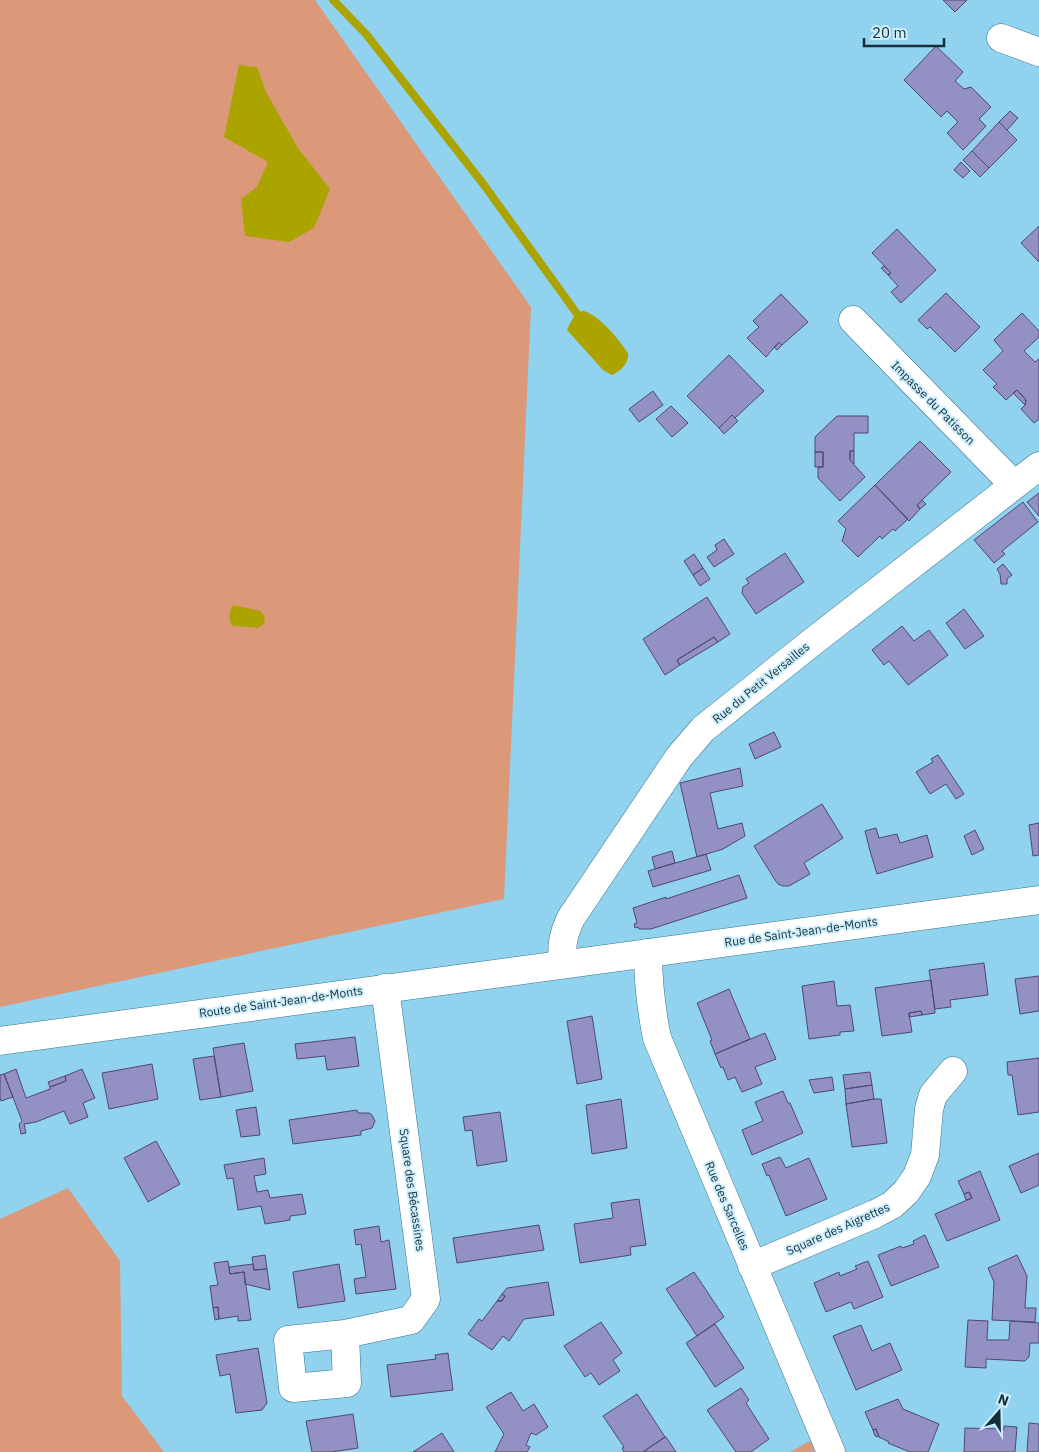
<svg xmlns="http://www.w3.org/2000/svg" width="1039" height="1452" font-family="'IBM Plex Sans',sans-serif">
  <style>
    .green { fill: #db9979 }
    .water { fill: #aaa300 }
    .lines { fill: none; stroke-linecap: round; stroke-linejoin: round }
    .stream { stroke: #aaa300; stroke-width: 8 }
    .building { fill: #9390c3; stroke: #4d4877 }
    .street-casing { stroke: #33738c; stroke-width: 29 }
    .secondary-casing { stroke: #33738c; stroke-width: 29 }
    .street { stroke: #fff; stroke-width: 28 }
    .secondary { stroke: #fff; stroke-width: 28 }
    .labels { text-anchor: middle; stroke-width: 4; stroke-linejoin: round; paint-order: stroke }
    .street-label { font-size: 12px; fill: #152f3a; stroke: #ceeefc }
  </style>
  <rect width="100%" height="100%" fill="#91d2ee"/>
  <path class="green" d="M0,0H315L531,307L504,899L0,1007Z
    M68,1188L120,1261L122,1396L164,1452H0V1219Z
    M810,1441L815,1452H790Z"/>
  <path class="water" d="M239,65L257,67L266,92L298,148L330,189L314,228L289,242L245,236L241,199L257,187L268,162L224,137Z
    M583,311C599,314 619,340 628,353C629,363 621,371 612,375L603,370L567,330C570,323 575,312 583,311Z
    M233,605L261,611L265,618L264,624L258,628L234,626L231,625L229,615Z"/>
  <g class="lines">
    <path class="stream" d="M333,0L366,34L484,185L583,322"/>
  </g>
  <path class="building" d="M943,0H967L955,12Z
    M936,46L963,72L955,81L964,89L971,87L991,107L979,119L986,126L963,150L947,133L958,122L947,111L941,117L904,80Z
    M1010,111L1018,118L1007,130L999,122Z
    M999,122L1017,140L989,168L972,151Z
    M972,151L989,168L980,177L963,160Z
    M961,162L970,171L963,178L954,170Z
    M1039,226V262L1021,243Z
    M897,229L936,270L901,303L891,292L898,286L888,275L891,273L872,253Z
    M884,266L891,273L888,275L881,268Z
    M946,293L980,327L955,352L930,327L927,329L918,320Z
    M781,294L808,322L782,345L779,342L766,357L747,338L759,327L753,321Z
    M1022,313L1039,331V337L1024,351L1035,362L1039,359V419L1034,423L1021,409L1025,405L1026,400L1017,390L1006,400L993,387L997,384L983,370L1003,351L994,340Z
    M779,342L782,345L777,350L774,347Z
    M729,355L764,391L735,418L732,415L719,428L687,396Z
    M1017,390L1026,400L1025,405L1013,393Z
    M653,391L663,405L639,422L629,409Z
    M671,406L688,423L672,437L656,419Z
    M732,415L738,421L724,434L719,428Z
    M837,416H868V433H854V451H850V460L865,477L840,501L818,478V467H823V452H815V437Z
    M920,441L951,472L917,505L920,509L909,521L875,485Z
    M850,451H854V464L850,460Z
    M815,452H823V467H815Z
    M875,485L908,519L895,531L893,529L882,539L880,536L858,557L842,541L846,529L838,521Z
    M1039,493V516L1027,502Z
    M922,500L926,504L920,509L917,505Z
    M1023,502L1038,522L1002,551L1005,554L994,563L974,540Z
    M724,539L734,554L714,567L707,557L717,550L715,545Z
    M785,553L804,582L756,614L742,593L743,587L749,583L746,579Z
    M694,554L703,568L693,575L684,561Z
    M1003,564L1012,575L1007,579V584H1001L1000,574L997,569Z
    M703,568L710,579L700,586L693,575Z
    M707,597L730,634L718,642L714,637L677,660L680,665L665,675L643,639Z
    M964,609L984,636L965,649L946,623Z
    M902,626L914,641L929,630L948,655L908,685L889,661L884,665L872,650Z
    M714,637L718,642L680,665L677,660Z
    M774,732L781,747L755,759L749,744Z
    M938,755L964,794L956,799L946,784L930,794L916,772L933,762L931,759Z
    M740,768L743,786L710,793L718,829L742,823L745,836L723,849L697,857L680,783Z
    M822,804L843,838L804,863L810,874L789,886H783L778,884L775,880L754,846Z
    M1039,823V855L1033,856L1029,825Z
    M876,828L879,838L897,834L900,843L927,835L933,857L877,874L870,851L865,831Z
    M975,830L984,849L972,855L964,836Z
    M672,851L675,863L655,869L652,857Z
    M706,854L711,870L653,887L648,871Z
    M739,875L747,898L651,929H639L638,927L635,928L634,924L637,923L633,908L666,897V899Z
    M984,963L988,995L950,1000L951,1007L935,1009L929,970Z
    M1039,976V1011L1020,1014L1015,979Z
    M931,980L935,1013L922,1015L921,1011L909,1013L912,1032L882,1036L875,988Z
    M834,981L837,1006L850,1005L854,1031L840,1032V1035L809,1039L802,986Z
    M729,989L750,1039L715,1054L710,1041L712,1040L697,1003Z
    M921,1011L922,1015L909,1017V1013Z
    M592,1016L602,1079L577,1084L567,1021Z
    M765,1033L776,1059L755,1067L762,1084L742,1092L735,1077L728,1080L723,1067L721,1068L715,1054Z
    M355,1037L359,1066L327,1070L325,1056L297,1059L295,1044Z
    M244,1043L253,1091L221,1097L213,1048Z
    M214,1056L221,1097L200,1100L193,1059Z
    M1039,1058V1112L1018,1115L1012,1075H1008L1007,1062Z
    M152,1064L158,1099L109,1109L102,1073Z
    M16,1069L26,1098L50,1089V1087L66,1081L65,1076L82,1069L95,1098L83,1103L88,1117L70,1124L64,1111L36,1122L24,1124L26,1133L21,1134L19,1124L22,1121L4,1074Z
    M870,1072L872,1085L845,1089L843,1075Z
    M4,1074L13,1097L1,1101L0,1098V1075Z
    M65,1076L66,1081L50,1087L48,1082Z
    M832,1077L834,1090L814,1093L809,1080Z
    M872,1085L874,1099L846,1104L845,1089Z
    M783,1091L788,1103H790L803,1133L752,1155L742,1130L763,1121L755,1102Z
    M621,1099L627,1148L592,1154L586,1105Z
    M874,1099H881L887,1143L852,1147L846,1104Z
    M256,1107L260,1135L241,1137L236,1110Z
    M357,1110L358,1113H369L372,1115L375,1121L372,1128L361,1131V1135L293,1144L289,1120Z
    M500,1112L507,1161L477,1166L472,1130L465,1131L463,1117Z
    M156,1141L180,1184L148,1202L124,1158Z
    M1039,1153V1185L1021,1193L1009,1166Z
    M780,1157L786,1168L809,1158L827,1199L786,1216L769,1175L767,1176L762,1164Z
    M264,1158L266,1174L254,1176L257,1192L268,1190L270,1198L302,1194L306,1214L290,1216V1220L265,1224L261,1206L238,1210L233,1178L227,1179L224,1165Z
    M980,1171L1000,1220L947,1241L935,1214L972,1198L969,1192L964,1194L958,1181Z
    M969,1192L972,1198L966,1200L964,1194Z
    M639,1199L646,1245L630,1247L631,1255L580,1263L574,1224L613,1218L611,1203Z
    M539,1225L544,1250L457,1263L453,1238Z
    M379,1226L381,1242L389,1240L396,1289L356,1294L354,1279L366,1277L361,1244L356,1245L354,1230Z
    M925,1235L939,1267L891,1286L878,1255L901,1246L902,1248L914,1244L913,1241Z
    M265,1255L267,1269L254,1270L252,1257Z
    M1017,1255L1027,1276L1025,1308H1036L1035,1322L992,1320L994,1282L988,1268Z
    M228,1261L230,1274L244,1272L251,1320L238,1321V1316L219,1319L218,1307L213,1308L210,1286L218,1285L214,1263Z
    M868,1261L883,1297L854,1309L851,1302L826,1312L814,1283L839,1272L840,1276L857,1269L855,1266Z
    M253,1264L254,1270L267,1269L270,1290L245,1284L244,1272L230,1274L229,1267Z
    M339,1264L345,1301L298,1308L293,1272Z
    M694,1272L724,1317L697,1336L666,1289Z
    M548,1282L554,1315L524,1319L509,1341L503,1336L492,1350L468,1334L479,1319L482,1321L497,1301H502L505,1296L502,1294L507,1288Z
    M502,1294L505,1296L502,1301H497Z
    M218,1307L219,1319L215,1320L213,1308Z
    M968,1320L988,1321L987,1340H1009L1010,1321L1039,1323V1343H1030L1029,1357L1025,1361L986,1359V1368L965,1367Z
    M601,1322L622,1353L613,1360L620,1371L599,1385L591,1373L585,1377L564,1346Z
    M715,1324L744,1368L715,1387L686,1343Z
    M861,1325L872,1351L890,1343L902,1370L856,1390L833,1336Z
    M258,1348L267,1403L262,1410L236,1413L230,1374L220,1376L216,1355Z
    M448,1353L453,1390L391,1397L387,1365L436,1359L435,1355Z
    M741,1388L749,1400L746,1403L769,1439L751,1452H736L707,1410Z
    M511,1392L523,1411L534,1404L548,1427L536,1435L531,1433L526,1445L530,1447L527,1452H495L504,1434L486,1407Z
    M637,1394L665,1437L643,1452H624L622,1448L624,1447L603,1416Z
    M898,1399L903,1409L939,1424L928,1452H910L888,1443L889,1442L879,1437L876,1429L873,1430L865,1412Z
    M353,1414L358,1448L332,1452H312L306,1421Z
    M1029,1423L1039,1424V1452H1027Z
    M1004,1426L1017,1427L1015,1452H964L965,1428L1004,1429Z
    M876,1429L879,1437L875,1436L873,1430Z
    M442,1433L454,1452H413Z
    M665,1437H666L676,1452H643Z"/>
  <g class="lines">
    <g class="street-casing">
      <path id="street" d="M1001,38L1039,52
        M853,320L1014,485
        M648,953C648,984 651,1008 657,1038L831,1452
        M563,964C561,945 563,935 571,918L679,757L703,729L811,643L1039,466
        M752,1266L875,1214L892,1205L906,1192L917,1176L925,1155L929,1109L933,1095L953,1071
        M345,1334L347,1383L293,1388L288,1340L345,1334L411,1320L426,1299L385,988"/>
    </g>
    <g class="secondary-casing">
      <path id="secondary" d="M0,1041L1039,900"/>
    </g>
    <use href="#street" class="street"/>
    <use href="#secondary" class="secondary"/>
  </g>
  <g class="labels">
    <g class="street-label">
      <text transform="translate(933 403) rotate(45)" y="4">Impasse du Patisson</text>
      <text transform="translate(761 683) rotate(-39)" y="4">Rue du Petit Versailles</text>
      <text transform="translate(801 932) rotate(-8)" y="4">Rue de Saint-Jean-de-Monts</text>
      <text transform="translate(281 1002) rotate(-8)" y="4">Route de Saint-Jean-de-Monts</text>
      <text transform="translate(412 1190) rotate(82)" y="4">Square des Bécassines</text>
      <text transform="translate(727 1206) rotate(67)" y="4">Rue des Sarcelles</text>
      <text transform="translate(838 1229) rotate(-24)" y="4">Square des Aigrettes</text>
    </g>
  </g>
  <g transform="translate(999 1412) rotate(20)" stroke="#ceeefc" stroke-width="4" paint-order="stroke">
  <path d="M0-4L9 19L0 12L-9 19Z" fill="#152f3a"/>
  <text y="-8" font-size="14" font-weight="bold" text-anchor="middle" fill="#152f3a">N</text>
  </g>
  <path d="M864 38v8h80v-8" fill="none" stroke="#152f3a" stroke-width="2.5"/>
  <text x="872" y="38" font-size="15" fill="#152f3a" stroke="#ceeefc" stroke-width="4" paint-order="stroke">20 m</text>
</svg>
